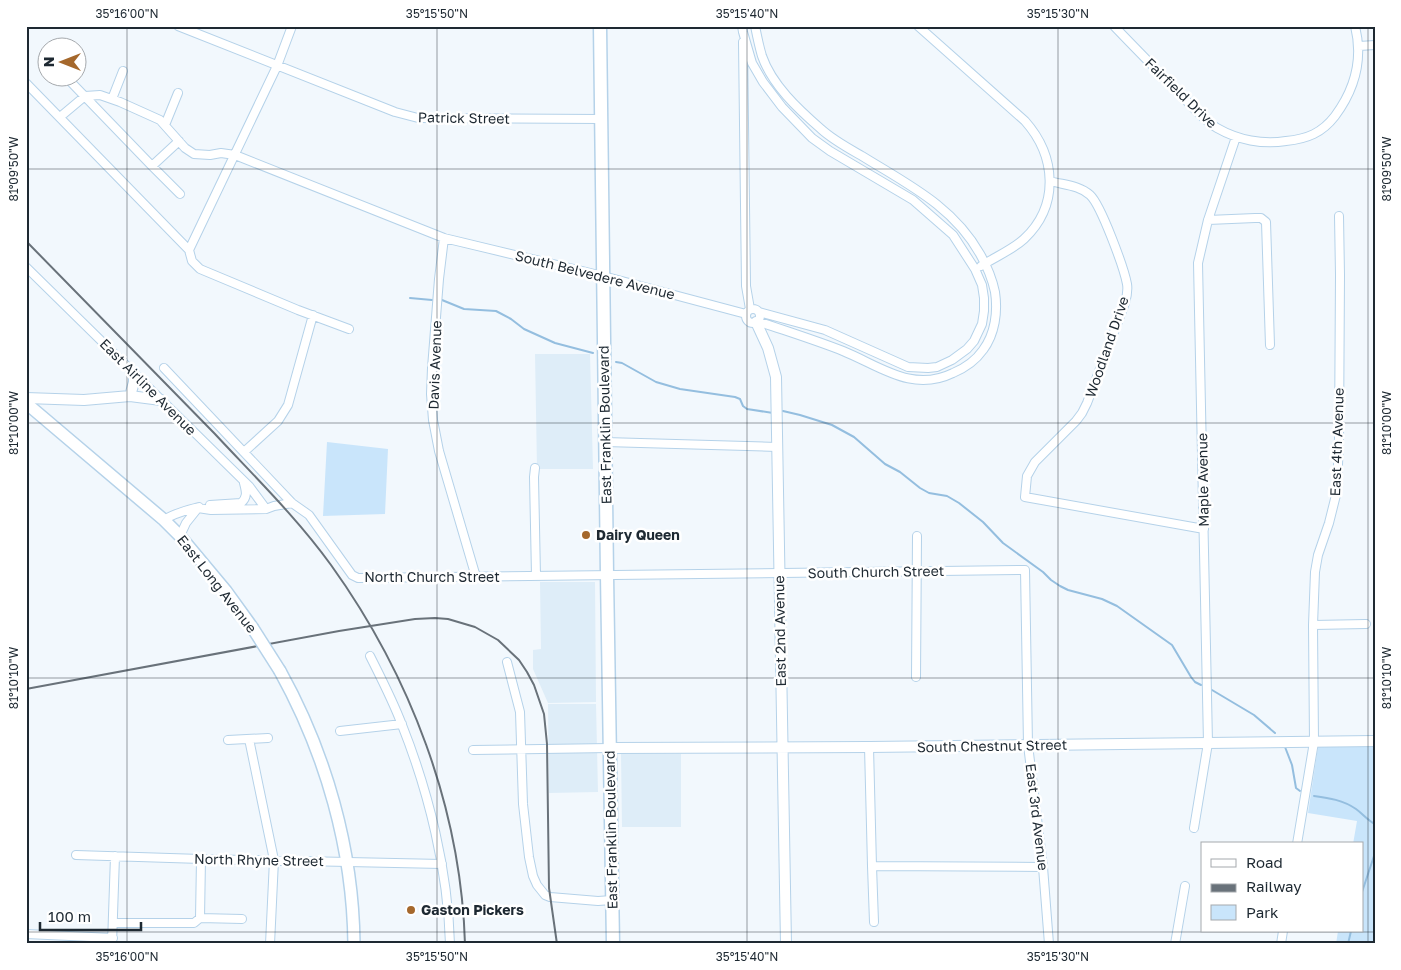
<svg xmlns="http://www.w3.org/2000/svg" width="1401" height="970" font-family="'Golos Text',sans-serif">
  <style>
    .built { fill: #deedf8 }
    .green { fill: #c9e5fb }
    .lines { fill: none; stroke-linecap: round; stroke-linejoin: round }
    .stream { stroke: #94bedf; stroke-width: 2 }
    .minor-casing { stroke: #b5d2e9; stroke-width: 10 }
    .tertiary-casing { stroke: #b5d2e9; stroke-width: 12 }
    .secondary-casing { stroke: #b5d2e9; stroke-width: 14 }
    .primary-casing { stroke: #b5d2e9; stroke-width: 15 }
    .minor { stroke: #fff; stroke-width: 8 }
    .tertiary { stroke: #fff; stroke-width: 10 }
    .secondary { stroke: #fff; stroke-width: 11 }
    .primary { stroke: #fff; stroke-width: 12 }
    .rail { stroke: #69727a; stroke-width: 2 }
    .secondary-bridge-casing { stroke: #b5d2e9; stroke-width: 14; stroke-linecap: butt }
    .secondary-bridge { stroke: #fff; stroke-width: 11 }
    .ticks { fill: none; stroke: #1e2932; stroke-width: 1; stroke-opacity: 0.45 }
    .poi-dot { fill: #a5682c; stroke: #fff; stroke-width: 2 }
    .labels { text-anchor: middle; stroke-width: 5; stroke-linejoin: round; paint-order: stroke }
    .street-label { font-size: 14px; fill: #1e2932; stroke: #fff }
    .poi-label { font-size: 14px; font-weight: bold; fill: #1e2932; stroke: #fff; text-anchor: start }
    .neatline { fill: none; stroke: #1e2932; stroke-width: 2 }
    .ticks-label { font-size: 12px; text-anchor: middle; fill: #1e2932 }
  </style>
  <rect width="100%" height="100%" fill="#f2f8fd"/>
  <path class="built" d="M535,354H590L593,469H537Z
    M540,582H595L596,702L548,703L533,669V650L541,649Z
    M548,704H596L598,792L549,793Z
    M621,754H681V827H622Z"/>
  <path class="green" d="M327,442L388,449L385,514L323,516Z
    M1318,747H1375V944H1336L1338,931H1362V844H1353L1357,821L1308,813Z"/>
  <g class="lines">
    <path class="stream" d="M410,298L432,300
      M442,300L464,309L496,311L511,319L524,329L555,343L593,353
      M616,362L622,363L656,382L680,389L735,397L740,399L743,406L747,409L773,413
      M783,411L800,415L832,425L854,437L885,464L900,472L920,488L929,493L947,496L959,503L983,522L1003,543L1043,572L1051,580L1060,586L1068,590L1102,599L1117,606L1172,645L1191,677L1195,682L1201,685
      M1212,690L1254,715L1275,733
      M1285,747L1292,765L1296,788L1300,791
      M1314,796C1329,798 1343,800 1356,809C1363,814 1367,820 1375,824
      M1362,892L1375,853
      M1348,944L1351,931"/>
    <g class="minor-casing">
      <path id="minor" d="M178,26L395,112L418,118L601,119
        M742,26L743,32L752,63L763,82L782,107L812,138L830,151L913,200L953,235L975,269L982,285L984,298V311L982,324L974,341L967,349L952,360L937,367L928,368L908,367L825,330L759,312
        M755,26C757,36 759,46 762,56C772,85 798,109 821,129C833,140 848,148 862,156C907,184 953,206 980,254C987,266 992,278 995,292C998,312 995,334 983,350C976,360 965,368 953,373C912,393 880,366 843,351C815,340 786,331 757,321
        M918,26L1025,121C1056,156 1060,205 1024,239C1012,250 995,257 981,266
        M1114,26C1135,48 1157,70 1178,92C1190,104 1202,119 1217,128C1238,140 1263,145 1286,141C1307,139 1322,133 1335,116C1355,89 1363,58 1355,26
        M743,42L746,286L750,309
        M1359,46L1375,45
        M67,78L152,166
        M26,83L189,250L192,261L200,269L298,310L349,329
        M112,99L123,71
        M60,117L85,96L100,95L120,102L160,120L185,148L194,154L210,155L221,153L235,155L444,238L603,276L746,314
        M165,125L178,93
        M179,141L152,166L180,194
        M1050,181C1064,185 1079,185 1090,195C1101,205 1124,268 1127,284C1128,290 1127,296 1125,303L1087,403L1082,413L1076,421L1035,462L1027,476L1025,497L1204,529
        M1208,220L1255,218H1261L1266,222L1270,345
        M444,238L439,279L432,368L431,394L433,420L439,451L476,577
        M189,250L277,66L292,26
        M26,267L249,486L266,509
        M746 316a7 7 0 1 1 14 0a7 7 0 1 1-14 0Z
        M164,368L292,503L309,515L352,575L358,578L1025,570L1028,745L1043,867L1049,944
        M605,442L777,447
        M244,452L278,421L288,405L313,315
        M535,468L534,477L536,576
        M210,505L241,503C248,497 246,491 244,483
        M164,520C174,513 188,510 199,507
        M180,536L186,523L198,508L211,510L266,509L274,506L292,503
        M1313,625L1366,624
        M370,656C381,678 393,701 402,725C429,793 448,871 450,944
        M507,662L520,712L523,804L529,857L533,876L537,885L545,895L550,897L598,901L612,900
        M916,677L917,536
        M340,731L402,724
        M249,739L274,860L270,944
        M228,740L268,738
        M869,747L872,866L874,922
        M473,750L610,748
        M1194,828L1208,743L1198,263L1208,220L1236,137
        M1297,844L1314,742L1313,625L1315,572L1318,555L1329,523L1337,491L1339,438L1340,275L1339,216
        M76,855L201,859L442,864
        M872,866L1043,867
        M200,918L201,859
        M113,923H194L200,918L242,919
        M26,934L113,938
        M112,944L115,856
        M1175,944L1185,886
        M1281,944L1283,931"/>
    </g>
    <g class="tertiary-casing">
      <path id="tertiary" d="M756,322L768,348L776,377L786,944
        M130,396L134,382V373
        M26,398L84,400L130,396L161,400
        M610,748L869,747L1375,741"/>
    </g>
    <g class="secondary-casing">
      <path id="secondary" d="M26,403L164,520L180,536L226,591L252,627
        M280,671C326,754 353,849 354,944"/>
    </g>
    <g class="primary-casing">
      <path id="primary" d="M600,26L607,575L613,944"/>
    </g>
    <use href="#minor" class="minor"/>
    <use href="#tertiary" class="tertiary"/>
    <use href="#secondary" class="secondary"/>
    <use href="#primary" class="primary"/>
    <path class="rail" d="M26,241C89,305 152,369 215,434C255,477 297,518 331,565C410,675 461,808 465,944
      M26,689L339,631L415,619L435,618L448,619L475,627L498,640L519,660L527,672L534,685L544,714L547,744L549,888L557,944"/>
    <g class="secondary-bridge-casing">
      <path id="secondary-bridge" d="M252,627L280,671"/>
    </g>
    <use href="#secondary-bridge" class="secondary-bridge"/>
  </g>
  <path class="ticks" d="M127,26V944M437,26V944M747,26V944M1058,26V944M1368,26V944M26,169H1375M26,423H1375M26,678H1375M26,932H1375"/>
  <g class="poi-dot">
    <circle cx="586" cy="535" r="5"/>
    <circle cx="411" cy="910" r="5"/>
  </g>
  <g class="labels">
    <g class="street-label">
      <text transform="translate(1181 93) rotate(44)" y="5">Fairfield Drive</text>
      <text transform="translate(464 118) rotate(1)" y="5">Patrick Street</text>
      <text transform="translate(595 275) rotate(14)" y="5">South Belvedere Avenue</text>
      <text transform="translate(1107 347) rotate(-71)" y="5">Woodland Drive</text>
      <text transform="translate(435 365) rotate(-88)" y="5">Davis Avenue</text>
      <text transform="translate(148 387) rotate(45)" y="5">East Airline Avenue</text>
      <text transform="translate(605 425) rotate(-91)" y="5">East Franklin Boulevard</text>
      <text transform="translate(1337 442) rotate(-88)" y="5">East 4th Avenue</text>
      <text transform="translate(1203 480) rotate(-91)" y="5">Maple Avenue</text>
      <text transform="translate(876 572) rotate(-1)" y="5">South Church Street</text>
      <text x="432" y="582">North Church Street</text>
      <text transform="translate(217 584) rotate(52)" y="5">East Long Avenue</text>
      <text transform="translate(780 631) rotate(-91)" y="5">East 2nd Avenue</text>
      <text transform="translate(992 746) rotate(-1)" y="5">South Chestnut Street</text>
      <text transform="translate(1037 817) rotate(83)" y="5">East 3rd Avenue</text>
      <text transform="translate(611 830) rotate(-91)" y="5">East Franklin Boulevard</text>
      <text transform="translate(259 860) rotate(1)" y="5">North Rhyne Street</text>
    </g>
    <g class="poi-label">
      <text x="596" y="540">Dairy Queen</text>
      <text x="421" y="915">Gaston Pickers</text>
    </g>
  </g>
  <rect width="1401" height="970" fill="none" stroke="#ffffff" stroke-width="55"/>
  <rect x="1201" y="842" width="162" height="90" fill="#ffffff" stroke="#a5a9ad"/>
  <rect x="1211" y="859" width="25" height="8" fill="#ffffff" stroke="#a5a9ad"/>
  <text x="1246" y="868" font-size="15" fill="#1e2932">Road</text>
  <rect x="1211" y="884" width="25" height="8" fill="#69727a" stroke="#a5a9ad"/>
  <text x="1246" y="892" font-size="15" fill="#1e2932">Railway</text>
  <rect x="1211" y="905" width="25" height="15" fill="#c9e5fb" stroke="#a5a9ad"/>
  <text x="1246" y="918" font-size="15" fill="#1e2932">Park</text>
  <g transform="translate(62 62) rotate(270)"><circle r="24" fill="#ffffff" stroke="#a5a9ad"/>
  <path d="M0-4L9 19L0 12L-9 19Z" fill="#a5682c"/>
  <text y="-8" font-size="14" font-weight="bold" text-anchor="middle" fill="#1e2932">N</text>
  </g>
  <path d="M40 922v8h101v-8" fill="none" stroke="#1e2932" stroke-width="2.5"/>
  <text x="48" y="922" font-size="15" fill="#1e2932" stroke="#ffffff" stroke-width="4" paint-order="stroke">100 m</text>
  <rect x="28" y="28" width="1346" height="914" class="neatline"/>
  <g class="ticks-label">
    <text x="127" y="18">35°16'00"N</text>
    <text x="437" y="18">35°15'50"N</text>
    <text x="747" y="18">35°15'40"N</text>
    <text x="1058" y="18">35°15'30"N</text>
    <text transform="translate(1387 169) rotate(-90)" y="4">81°09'50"W</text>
    <text transform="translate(14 169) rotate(-90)" y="4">81°09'50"W</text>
    <text transform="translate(1387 423) rotate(-90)" y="4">81°10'00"W</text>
    <text transform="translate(14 423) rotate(-90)" y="4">81°10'00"W</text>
    <text transform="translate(1387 678) rotate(-90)" y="4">81°10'10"W</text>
    <text transform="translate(14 678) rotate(-90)" y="4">81°10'10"W</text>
    <text x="127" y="961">35°16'00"N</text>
    <text x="437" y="961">35°15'50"N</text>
    <text x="747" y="961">35°15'40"N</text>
    <text x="1058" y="961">35°15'30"N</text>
  </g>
</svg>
